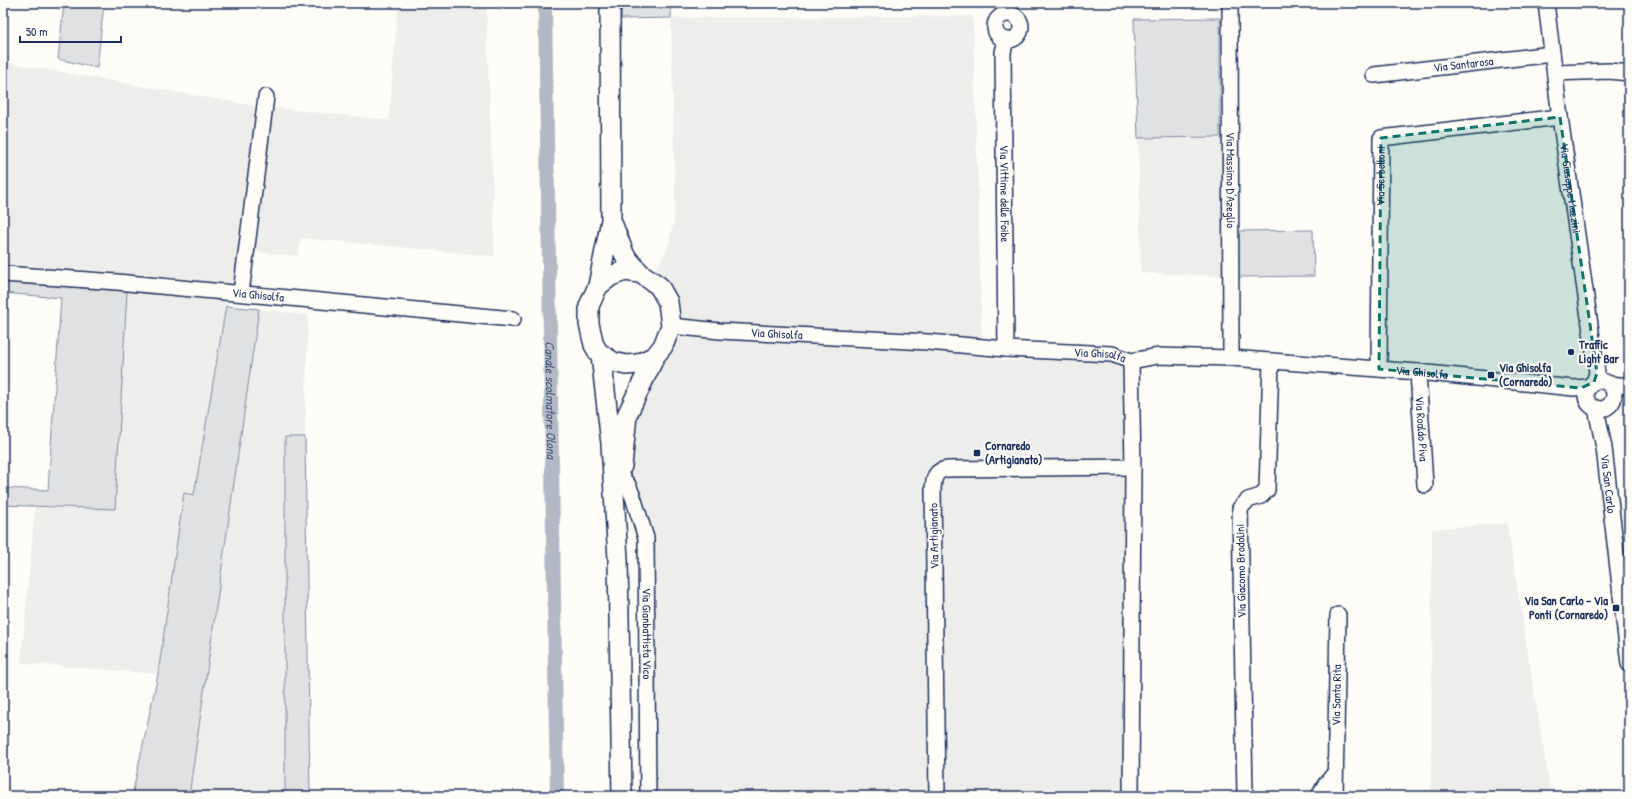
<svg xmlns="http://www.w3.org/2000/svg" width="1632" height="799" font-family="'Patrick Hand',sans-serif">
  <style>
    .built { fill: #edeeec }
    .green { fill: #e0e1e3; stroke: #7e88a0 }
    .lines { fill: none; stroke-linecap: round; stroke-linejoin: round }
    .canal { stroke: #b3b8c5; stroke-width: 14 }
    .minor-casing { stroke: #1b2f5e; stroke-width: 18 }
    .major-casing { stroke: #1b2f5e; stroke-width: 22 }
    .minor { stroke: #fdfcf7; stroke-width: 15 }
    .major { stroke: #fdfcf7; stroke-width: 19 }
    .marked { fill: #0f766e; fill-opacity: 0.2; stroke: #0f766e; stroke-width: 3; stroke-dasharray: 8 5; stroke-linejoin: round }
    .poi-dot { fill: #1b2f5e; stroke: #fdfcf7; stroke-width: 1.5 }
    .labels { text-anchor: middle; stroke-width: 4; stroke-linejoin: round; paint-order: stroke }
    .street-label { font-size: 12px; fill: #1b2f5e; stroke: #fdfcf7 }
    .poi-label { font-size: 12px; font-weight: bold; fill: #1b2f5e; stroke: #fdfcf7; text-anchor: start }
    .water-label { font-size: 13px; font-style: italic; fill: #49587d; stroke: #fdfcf7 }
  </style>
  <rect width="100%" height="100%" fill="#fdfcf7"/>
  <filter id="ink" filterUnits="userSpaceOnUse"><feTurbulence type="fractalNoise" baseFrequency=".025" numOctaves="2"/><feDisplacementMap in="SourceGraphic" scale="8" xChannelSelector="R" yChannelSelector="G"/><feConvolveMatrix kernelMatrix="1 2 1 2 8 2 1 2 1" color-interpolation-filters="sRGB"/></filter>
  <g filter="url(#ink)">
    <path class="built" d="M398,3H486L495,256L301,238L298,256L253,252L248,288L230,287L194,495L184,493L158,674L21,663L35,507L115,508L126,291L3,282V62L256,106L389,120Z
      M973,16L982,339L719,324L678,320L666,284L654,271L667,250L674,221L675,201L671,18Z
      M1227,137L1228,276L1141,273L1138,138Z
      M259,309L308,315L305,437H285V796H189Z
      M671,326L927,348L1009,361L1106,357L1131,361L1137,796H648L646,538L628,485L623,445Z
      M1507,523L1551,796H1431L1432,529Z"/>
    <path class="green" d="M64,3H104L97,68L58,59Z
      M622,3H671V18L621,19Z
      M1220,18V137L1138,138L1134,19Z
      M1313,230L1314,276L1239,277L1238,231Z
      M3,282L127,291L115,509L3,505V488L48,490L61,298L3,293Z
      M226,306L259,309L189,796H132L158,674L184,493L194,495Z
      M285,437H305L310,796H285Z"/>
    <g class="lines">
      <path class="canal" id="s1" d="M545,3L557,796"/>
      <g class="minor-casing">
        <g id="minor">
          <path id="s2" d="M1230,3L1231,358"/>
          <path id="s3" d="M1546,3L1560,117L1597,373L1594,382"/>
          <circle cx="1008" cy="27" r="13"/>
          <path id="s4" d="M1006,40L1003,52L1006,349"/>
          <path d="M1555,73L1609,71L1629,73"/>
          <path id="s5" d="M1374,75L1552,54"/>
          <path id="s6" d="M3,274L117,282L513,319"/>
          <path d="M241,293L266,97"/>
          <path id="s7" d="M671,326L720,331L928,342L1006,349L1112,354L1131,361L1158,356L1231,358L1418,372L1574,388L1589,387"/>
          <path d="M1131,361L1133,467L1131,796"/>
          <path id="s8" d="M1379,369L1381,138L1560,117"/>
          <path id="s9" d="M1418,372L1425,485"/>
          <circle cx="1600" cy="395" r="14"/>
          <path d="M1609,384L1629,386"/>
          <path id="s10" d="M1596,408L1604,448L1629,664"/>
          <path id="s11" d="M621,476L628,485L633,497L646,538L648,796"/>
          <path d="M937,796L933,489C934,477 935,470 948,469L1133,467"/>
          <path d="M1245,796L1240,508L1248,500L1261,496L1267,490L1271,361"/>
          <path d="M1319,796L1325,785L1334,774"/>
          <path id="s12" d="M1335,796L1338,615"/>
        </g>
      </g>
      <g class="major-casing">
        <path id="major" d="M611,220L625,256L640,273
          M625,271L640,273L659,286L668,302L671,326L663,346L655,356L638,364L626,365L613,362L598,352L594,345L589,324V306L598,286L611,276Z
          M598,286L611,220L610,3
          M601,355L611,444L618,559L622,796
          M622,466L627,415L655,356"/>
      </g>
      <use href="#minor" class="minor"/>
      <use href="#major" class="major"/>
    </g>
  </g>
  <path class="marked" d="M1560,117L1597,373L1594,382L1581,388L1379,369L1381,138Z"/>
  <g class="poi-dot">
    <circle cx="1571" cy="352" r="4"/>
    <rect x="1487" y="371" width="8" height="8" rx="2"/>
    <rect x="973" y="449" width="8" height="8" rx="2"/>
    <rect x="1612" y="604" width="8" height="8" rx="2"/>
  </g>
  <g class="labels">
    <g class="street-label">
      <text dy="4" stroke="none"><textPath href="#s5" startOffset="90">Via Santarosa</textPath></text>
      <text dy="4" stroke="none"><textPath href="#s8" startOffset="193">Via Serbelloni</textPath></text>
      <text dy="4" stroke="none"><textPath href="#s2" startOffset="177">Via Massimo D'Azeglio</textPath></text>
      <text dy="4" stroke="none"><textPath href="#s3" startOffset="187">Via Giuseppe Mazzini</textPath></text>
      <text dy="4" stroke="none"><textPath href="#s4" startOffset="154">Via Vittime delle Foibe</textPath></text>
      <text dy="4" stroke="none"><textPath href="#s6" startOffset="256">Via Ghisolfa</textPath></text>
      <text dy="4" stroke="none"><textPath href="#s7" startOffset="106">Via Ghisolfa</textPath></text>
      <text dy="4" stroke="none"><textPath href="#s7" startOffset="430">Via Ghisolfa</textPath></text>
      <text dy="4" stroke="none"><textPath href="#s7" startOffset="754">Via Ghisolfa</textPath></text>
      <text dy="4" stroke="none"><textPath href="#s9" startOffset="57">Via Roaldo Piva</textPath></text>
      <text dy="4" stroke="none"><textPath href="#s10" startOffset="77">Via San Carlo</textPath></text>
      <text transform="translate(934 536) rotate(-91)" y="4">Via Artigianato</text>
      <text transform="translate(1241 571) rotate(-91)" y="4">Via Giacomo Brodolini</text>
      <text dy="4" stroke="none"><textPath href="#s11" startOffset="163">Via Gianbattista Vico</textPath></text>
      <text dy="4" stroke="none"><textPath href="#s12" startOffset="101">Via Santa Rita</textPath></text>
    </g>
    <g class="poi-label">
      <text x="1579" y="349">Traffic<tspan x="1579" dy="14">Light Bar</tspan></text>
      <text x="1499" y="372">Via Ghisolfa<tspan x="1499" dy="14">(Cornaredo)</tspan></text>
      <text x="985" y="450">Cornaredo<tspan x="985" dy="14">(Artigianato)</tspan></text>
      <text x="1608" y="605" text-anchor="end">Via San Carlo - Via<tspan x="1608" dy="14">Ponti (Cornaredo)</tspan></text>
    </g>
    <g class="water-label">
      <text dy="5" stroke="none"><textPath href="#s1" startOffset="397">Canale scolmatore Olona</textPath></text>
    </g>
  </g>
  <rect width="1632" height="799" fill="none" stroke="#fdfcf7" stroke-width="16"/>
  <rect x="8" y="8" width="1616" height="783" fill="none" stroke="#1b2f5e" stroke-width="1.5" filter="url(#ink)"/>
  <path d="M20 36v6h101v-6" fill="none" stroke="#1b2f5e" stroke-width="2"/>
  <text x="26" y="36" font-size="12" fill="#1b2f5e" stroke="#fdfcf7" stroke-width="3" paint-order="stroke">50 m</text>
</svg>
